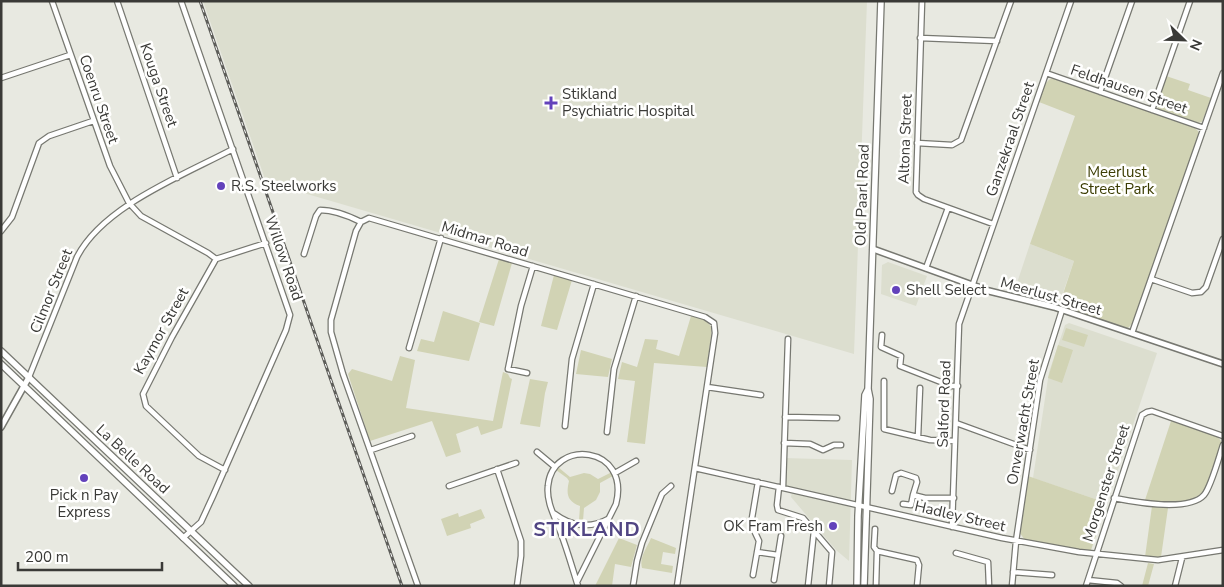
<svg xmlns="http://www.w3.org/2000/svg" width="1224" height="587" font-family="'Nunito Sans',sans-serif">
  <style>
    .built { fill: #dcdecf }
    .green { fill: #d1d3b4 }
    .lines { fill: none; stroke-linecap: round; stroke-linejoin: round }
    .minor-casing { stroke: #777871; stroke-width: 7 }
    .tertiary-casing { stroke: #777871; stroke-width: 8 }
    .secondary-casing { stroke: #777871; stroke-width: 8 }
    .minor { stroke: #fff; stroke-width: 4.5 }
    .tertiary { stroke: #fff; stroke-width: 5 }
    .secondary { stroke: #fff; stroke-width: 5.5 }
    .rail-casing { stroke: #5d5d59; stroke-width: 3 }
    .rail { stroke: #fffffe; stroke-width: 1; stroke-dasharray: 4; stroke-linecap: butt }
    .poi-dot { fill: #6342bb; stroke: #fffffe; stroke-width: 2 }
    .labels { text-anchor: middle; stroke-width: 5; stroke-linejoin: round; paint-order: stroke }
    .street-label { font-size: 15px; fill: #3a3a37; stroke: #fffffe }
    .poi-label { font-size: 15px; fill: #3a3a37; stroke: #fffffe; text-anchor: start }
    .park-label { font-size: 15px; fill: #3b3c02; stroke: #fffffe }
    .district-label { font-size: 20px; font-weight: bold; letter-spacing: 1px; fill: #514583; stroke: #fffffe }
  </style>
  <rect width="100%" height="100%" fill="#e8e9e1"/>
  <path class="built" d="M203,1H867L854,354L266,182Z
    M1030,244L1074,261L1060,301L1016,286Z
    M888,262L927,276L916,306L881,294L882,265Z
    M1069,323L1157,353L1105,509L1096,506L1098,500L1033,478L1049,372L1065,325Z
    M784,458L852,460L849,561L836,550L791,497L792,491L782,488Z"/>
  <path class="green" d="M1166,76L1190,84L1188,90L1211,98L1202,122L1197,123L1158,109L1157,103Z
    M1053,78L1195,128L1198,131L1199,134L1132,324L1128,328L1059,306L1074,261L1030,244L1075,116L1039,102C1042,94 1044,80 1053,78Z
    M499,259L512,263L494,326L479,322Z
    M554,275L572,280L557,330L541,326Z
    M443,311L480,323L469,361L417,351L421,339L434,342Z
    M691,316L706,320L712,328L707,367L654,363L645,444L627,442L635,381L618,379L622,362L637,367L645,339L658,340L656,349L679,356Z
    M1066,328L1088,335L1084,347L1062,340Z
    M1058,345L1073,350L1062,383L1048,378Z
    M581,350L612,359L608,377L576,374Z
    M400,356L415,360L406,408L493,421L503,372L508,374L510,378L512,379L502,428L481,435L478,426L456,434L461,452L446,457L432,421L370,441L348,374L352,369L392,381Z
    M530,379L548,382L545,393L540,427L520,424Z
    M1171,421L1217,436L1221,441V444L1205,489C1193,507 1164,502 1145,500Z
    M558,467L570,477L584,473L590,474L598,479L610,473L611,471L614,477H611L600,483V492L596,500L584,508L583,521L585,523H578L579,521L580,506C567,501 566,494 569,481L567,478L556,470Z
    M1028,476L1098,500L1096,506L1105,509L1091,550L1083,551L1024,539L1020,533Z
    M1152,506L1168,508L1161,557H1145Z
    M481,509L485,518L470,524L471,528L447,536L441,519L458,513L459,517Z
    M619,538L637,545L631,567L615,564L612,586H595Z
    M651,538L676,548L675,554L663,552L661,564L673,566L672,573L642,568C639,557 647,548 651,538Z
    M1148,563L1154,564L1148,586H1142Z"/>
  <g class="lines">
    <g class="minor-casing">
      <path id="minor" d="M52,1L110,166L129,203L141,216L208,253L216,259L266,243
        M117,1L177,178
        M181,1L290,315L286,330L213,496L201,522L183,538
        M922,1L916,192L918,195L924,199L993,224
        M920,38L997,41
        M1046,73L1204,128
        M1,78L70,55
        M1100,92L1132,1
        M1152,110L1190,1
        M917,143L952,145L961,140L1011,1
        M1,231L12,217L39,143L49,136L93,121
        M304,254L316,216L320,210C334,210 349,216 361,222
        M216,259L172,337L143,394L146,406L199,456L225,470
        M926,268L948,208
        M1151,279L1192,293L1201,292L1206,287L1223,239
        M1132,333L1223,73
        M882,335L881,347L901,356L900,366L951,386H958
        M409,348L441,238
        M527,373L508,369L521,306L533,266
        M29,377L77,257C103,206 184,175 233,149
        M884,381V429L930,440L955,441
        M707,387L761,395
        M785,417L837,418
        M956,423L1030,450
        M565,426L572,359L594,284
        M607,432L614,369L636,296
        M918,437L920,388
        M784,443L810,444L823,450L834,445H841
        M371,450L412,436
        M537,452L555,467
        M695,468L1002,538L1079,552L1158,560L1223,550
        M497,469L521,541V556L517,586
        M615,473L636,461
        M449,486L516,463
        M779,487L777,505L778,510L803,518L814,531L808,586
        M783,487L788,339
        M892,491L896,475L901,473L916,478L917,482L913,495
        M1114,498C1134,502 1189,512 1204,495C1211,487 1219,457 1223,445
        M903,504L911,505L913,495L925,498H954
        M555,514C571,526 590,529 608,519
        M952,527L959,324L1071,1
        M875,529L874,547L877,551L876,586
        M814,531L832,552L829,586
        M877,551L917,560L919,565L917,586
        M757,552L778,555
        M956,553L988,562L989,586
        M1013,572L1052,575
        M753,575L759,541L751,524L758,482
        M774,580L781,536
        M1088,580L1117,583L1121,586
        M577,582L616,504C631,445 552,438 548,486C546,502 555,517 560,531C567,549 572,567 578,586
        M418,586L343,374L331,332V320L356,231L361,222L369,218L661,304L705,317L714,323L715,333L677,586
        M633,586L637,561L642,543L662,494L671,486
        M1012,586L1016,541L1040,380L1062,310
        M1086,586L1142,415L1147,412L1152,411L1223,436
        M1175,586L1182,558"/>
    </g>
    <g class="tertiary-casing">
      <path id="tertiary" d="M873,249L989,291L1054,307L1223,364
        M1,427L29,377"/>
    </g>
    <g class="secondary-casing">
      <path id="secondary" d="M1,351L249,586
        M1,364L234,586
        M857,586L858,516L865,395L868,389
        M864,586L870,399L868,389L881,1"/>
    </g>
    <use href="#minor" class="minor"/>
    <use href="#tertiary" class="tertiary"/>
    <use href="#secondary" class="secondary"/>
    <g class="rail-casing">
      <path id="rail" d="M200,1L402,586"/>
    </g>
    <use href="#rail" class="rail"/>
  </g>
  <g class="poi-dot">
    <path d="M548.5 95.5h5v5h5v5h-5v5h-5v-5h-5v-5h5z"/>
    <circle cx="221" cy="186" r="5"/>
    <circle cx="896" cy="290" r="5"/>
    <circle cx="84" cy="478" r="5"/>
    <circle cx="833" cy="526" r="5"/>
  </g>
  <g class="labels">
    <g class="street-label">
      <text transform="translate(159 85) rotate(71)" y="5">Kouga Street</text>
      <text transform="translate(1129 89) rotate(19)" y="5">Feldhausen Street</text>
      <text transform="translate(99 99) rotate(71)" y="5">Coenru Street</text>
      <text transform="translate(905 139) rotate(-88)" y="5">Altona Street</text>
      <text transform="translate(1010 139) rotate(-71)" y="5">Ganzekraal Street</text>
      <text transform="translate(862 195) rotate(-88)" y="5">Old Paarl Road</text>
      <text transform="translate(485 239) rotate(17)" y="5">Midmar Road</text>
      <text transform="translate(284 258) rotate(71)" y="5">Willow Road</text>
      <text transform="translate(51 291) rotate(-68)" y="5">Cilmor Street</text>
      <text transform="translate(1051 296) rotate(16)" y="5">Meerlust Street</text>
      <text transform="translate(161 331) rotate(-61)" y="5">Kaymor Street</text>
      <text transform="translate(944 404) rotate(-88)" y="5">Salford Road</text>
      <text transform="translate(1023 422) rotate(-80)" y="5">Onverwacht Street</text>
      <text transform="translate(133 459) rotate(43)" y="5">La Belle Road</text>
      <text transform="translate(1106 483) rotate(-72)" y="5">Morgenster Street</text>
      <text transform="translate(960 516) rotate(13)" y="5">Hadley Street</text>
    </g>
    <g class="poi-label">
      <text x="562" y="99">Stikland<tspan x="562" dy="17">Psychiatric Hospital</tspan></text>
      <text x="231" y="191">R.S. Steelworks</text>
      <text x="906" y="295">Shell Select</text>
      <text x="84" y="500" text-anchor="middle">Pick n Pay<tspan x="84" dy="17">Express</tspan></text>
      <text x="823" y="531" text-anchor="end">OK Fram Fresh</text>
    </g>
    <g class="park-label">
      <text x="1117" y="177">Meerlust<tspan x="1117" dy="17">Street Park</tspan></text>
    </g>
    <g class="district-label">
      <text x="587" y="536">STIKLAND</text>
    </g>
  </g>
  <rect width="1224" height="587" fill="none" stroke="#3a3a37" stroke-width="5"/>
  <g transform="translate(1184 40) rotate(113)" stroke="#fffffe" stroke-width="4" paint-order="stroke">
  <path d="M0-4L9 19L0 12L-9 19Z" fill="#3a3a37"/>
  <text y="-8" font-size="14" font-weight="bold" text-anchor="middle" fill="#3a3a37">N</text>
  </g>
  <path d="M18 562v8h144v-8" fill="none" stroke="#3a3a37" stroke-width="2.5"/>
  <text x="25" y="562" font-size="15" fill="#3a3a37" stroke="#fffffe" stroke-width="4" paint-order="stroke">200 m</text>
</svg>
